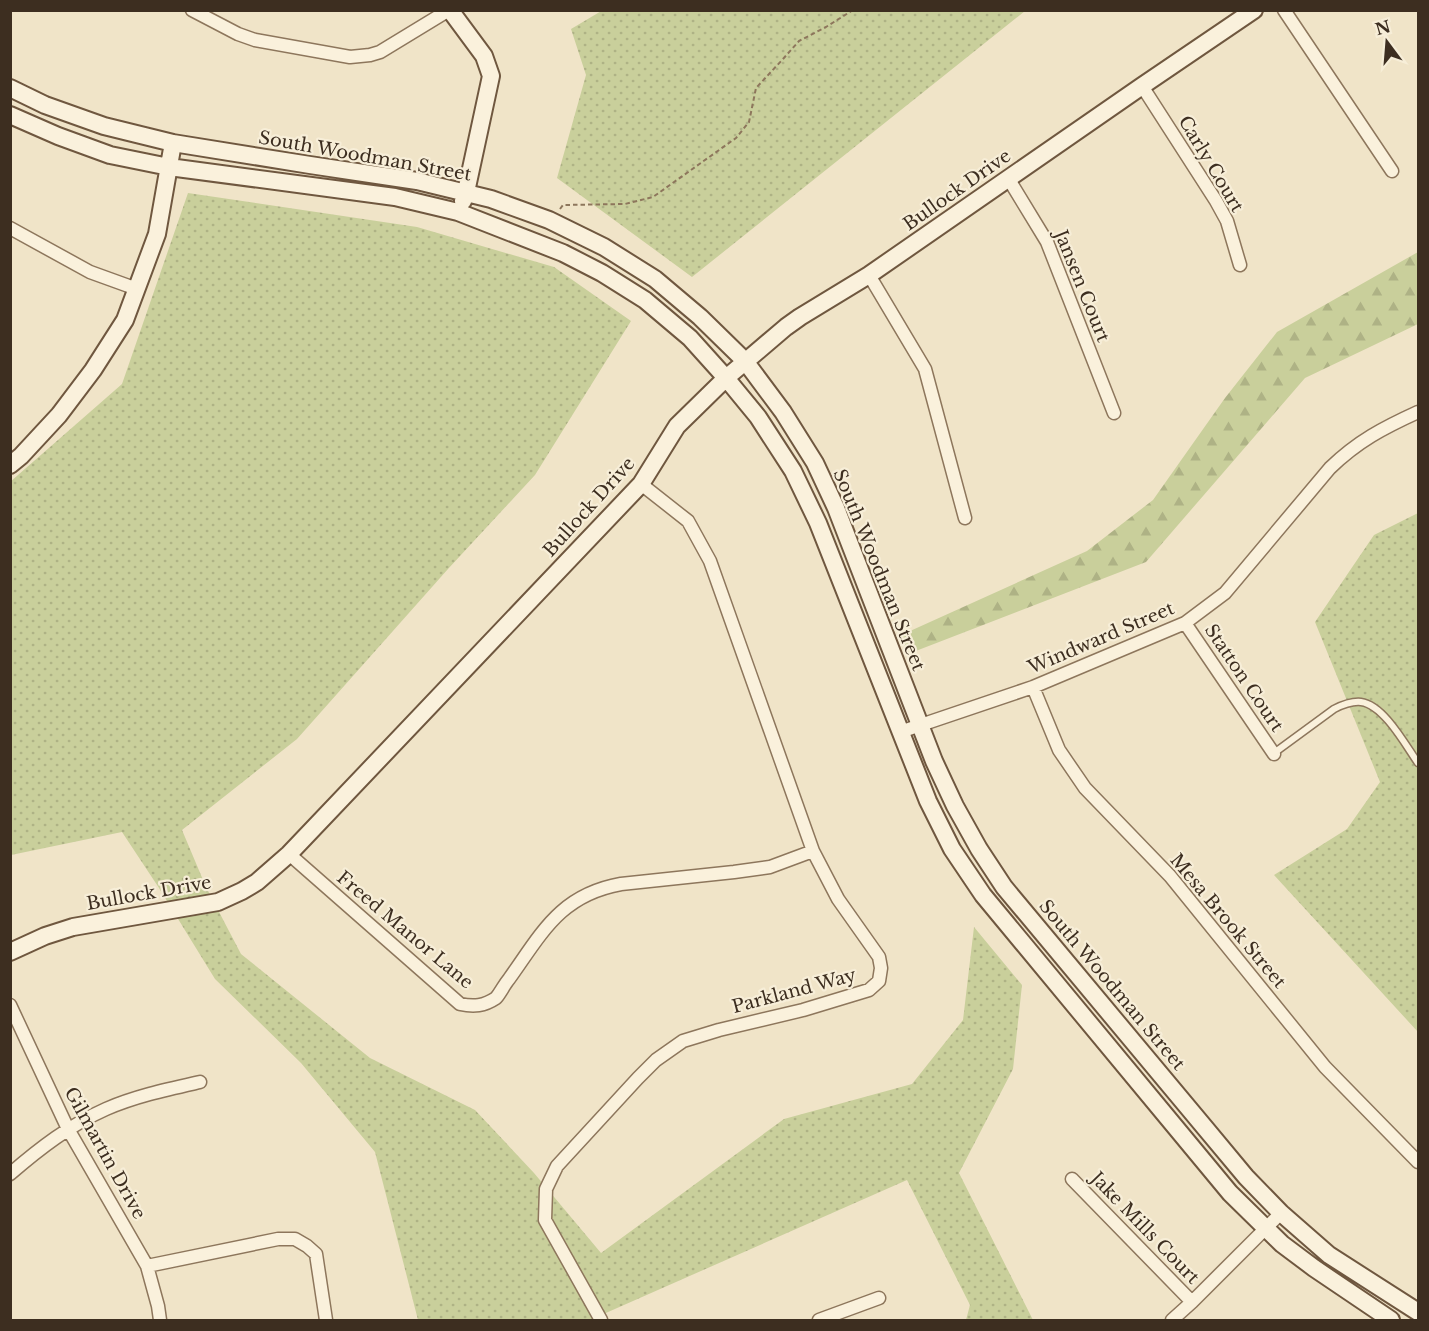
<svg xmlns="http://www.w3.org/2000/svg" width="1429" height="1331" font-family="'Libre Baskerville',serif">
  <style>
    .grass { fill: url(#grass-dots) }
    .forest { fill: url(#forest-firs) }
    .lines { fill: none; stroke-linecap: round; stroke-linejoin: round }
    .lane-casing { stroke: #8d765c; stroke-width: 9 }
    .street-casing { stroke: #8d765c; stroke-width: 15 }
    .secondary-casing { stroke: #6f573f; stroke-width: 20 }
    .path { stroke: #8d765c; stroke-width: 2; stroke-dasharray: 4.5 3; stroke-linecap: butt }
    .lane { stroke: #faf1dc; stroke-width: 6 }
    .street { stroke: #faf1dc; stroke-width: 12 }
    .secondary { stroke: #faf1dc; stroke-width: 16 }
    .labels { text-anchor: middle; stroke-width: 4.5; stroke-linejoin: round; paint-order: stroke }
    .street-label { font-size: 18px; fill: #3d2e20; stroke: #f7eed8 }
  </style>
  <defs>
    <pattern id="grass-dots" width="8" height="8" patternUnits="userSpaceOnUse" patternTransform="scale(1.5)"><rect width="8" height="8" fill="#c9cf9b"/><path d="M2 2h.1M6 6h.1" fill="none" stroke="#aeb285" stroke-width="1.8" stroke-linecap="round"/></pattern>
    <pattern id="forest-firs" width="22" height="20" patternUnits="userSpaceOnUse" patternTransform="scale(1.5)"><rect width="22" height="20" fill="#c9cf9b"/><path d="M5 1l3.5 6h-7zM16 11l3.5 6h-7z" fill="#aeb285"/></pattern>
  </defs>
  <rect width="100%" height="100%" fill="#f0e4c8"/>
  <path class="grass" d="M603,10H1025V11L692,277L557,178L586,75L571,29Z
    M188,193L417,227L554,267L631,321L535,475L448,569L297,739L182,830L206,887L241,954L370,1058L475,1110L534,1173L601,1253L784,1119L912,1084L963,1020L974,927L1022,985L1013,1069L959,1173L1033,1320H966L970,1305L907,1180L590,1320H418L375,1152L301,1063L215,979L159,888L122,832L11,855L10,482L122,384Z
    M1418,513V1032L1274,875L1347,829L1380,782L1315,622L1374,535Z"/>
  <path class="forest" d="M1418,252V324L1305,378L1146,562L908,654L899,636L1087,551L1153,500L1225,398L1277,332Z"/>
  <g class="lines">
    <g class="lane-casing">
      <path id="lane" d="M1274,753L1334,709C1342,705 1352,701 1361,702C1384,705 1406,746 1418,763"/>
    </g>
    <g class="street-casing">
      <path id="street" d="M192,10L238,34L255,40L350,57L370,55L380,52L449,10
        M1284,10L1392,171
        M1142,86L1216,201L1227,221L1240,265
        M1008,178L1047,242L1114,413
        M10,228L90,272L137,289
        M869,275L925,369L965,518
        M1185,623L1274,754
        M1033,687L1059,750L1085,788L1170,876L1325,1067L1418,1162
        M900,732L1033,687L1185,623L1225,593L1330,468C1358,441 1383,428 1418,412
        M289,854L460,1004C474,1007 484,1006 496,998C501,992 504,985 509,979C542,933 560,895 621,884L734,872L770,867L813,851
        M10,1005L68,1129L147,1266L158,1306L160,1320
        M10,1174C40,1148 70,1125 106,1109C136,1096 169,1089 200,1082
        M1072,1179L1192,1302
        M147,1266L278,1239H295L307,1246L316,1254L326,1320
        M601,1320L545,1220L546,1189L557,1166L638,1078L656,1060L683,1041L719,1030L803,1010L869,990L879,981L881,968L879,957L838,899L813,851L710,561L688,521L641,484
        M819,1320L879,1298
        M1172,1320L1192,1302L1281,1213"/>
    </g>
    <g class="secondary-casing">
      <path id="secondary" d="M450,10L484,56L491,76L466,192L463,201
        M10,88L45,105L104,126L173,143L310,165L417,181L491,199L549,220L604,247L655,279L700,317L745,361L783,412L815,463L836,508L934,761L955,806L979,849L1004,887L1206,1129L1246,1177L1281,1213L1329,1255L1418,1312
        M10,115L58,136L110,155L169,167L395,197L458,212L563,253L602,273L645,300L690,338L726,378L758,417L793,471L818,523L928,801L952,849L983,895L1230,1193L1282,1244L1314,1268L1391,1320
        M10,465L21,456L59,415L93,370L125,320L157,234L173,143
        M10,952L45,936L73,927L218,902L242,891L257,882L289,854L641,484L677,426L726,378L786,327L800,317L869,275L1142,86L1254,10"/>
    </g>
    <path class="path" d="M560,209L563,205L625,204L653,197L736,138L749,122L756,88L783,59L799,41L826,27L853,10"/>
    <use href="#lane" class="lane"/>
    <use href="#street" class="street"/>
    <use href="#secondary" class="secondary"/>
  </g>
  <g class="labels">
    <g class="street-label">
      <text transform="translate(365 156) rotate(10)" y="6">South Woodman Street</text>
      <text transform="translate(1211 164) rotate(59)" y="6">Carly Court</text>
      <text transform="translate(957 190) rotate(-35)" y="6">Bullock Drive</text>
      <text transform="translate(1082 286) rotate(68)" y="6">Jansen Court</text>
      <text transform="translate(589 507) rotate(-48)" y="6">Bullock Drive</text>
      <text transform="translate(879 570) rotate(68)" y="6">South Woodman Street</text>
      <text transform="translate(1101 638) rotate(-23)" y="6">Windward Street</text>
      <text transform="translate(1244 678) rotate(56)" y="6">Statton Court</text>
      <text transform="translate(149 893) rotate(-10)" y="6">Bullock Drive</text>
      <text transform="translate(1228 921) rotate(50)" y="6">Mesa Brook Street</text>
      <text transform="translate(405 930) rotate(40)" y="6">Freed Manor Lane</text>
      <text transform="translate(1112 985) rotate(50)" y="6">South Woodman Street</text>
      <text transform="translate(794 991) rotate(-15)" y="6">Parkland Way</text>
      <text transform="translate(105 1153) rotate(61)" y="6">Gilmartin Drive</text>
      <text transform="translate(1145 1228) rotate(46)" y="6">Jake Mills Court</text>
    </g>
  </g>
  <rect width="1429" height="1331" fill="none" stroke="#3d2e20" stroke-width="24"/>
  <g transform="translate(1387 42) rotate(344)" stroke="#f7eed8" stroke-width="4.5" paint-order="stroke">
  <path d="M0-4.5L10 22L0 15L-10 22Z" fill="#3d2e20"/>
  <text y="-9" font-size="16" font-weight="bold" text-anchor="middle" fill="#3d2e20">N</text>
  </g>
</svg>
